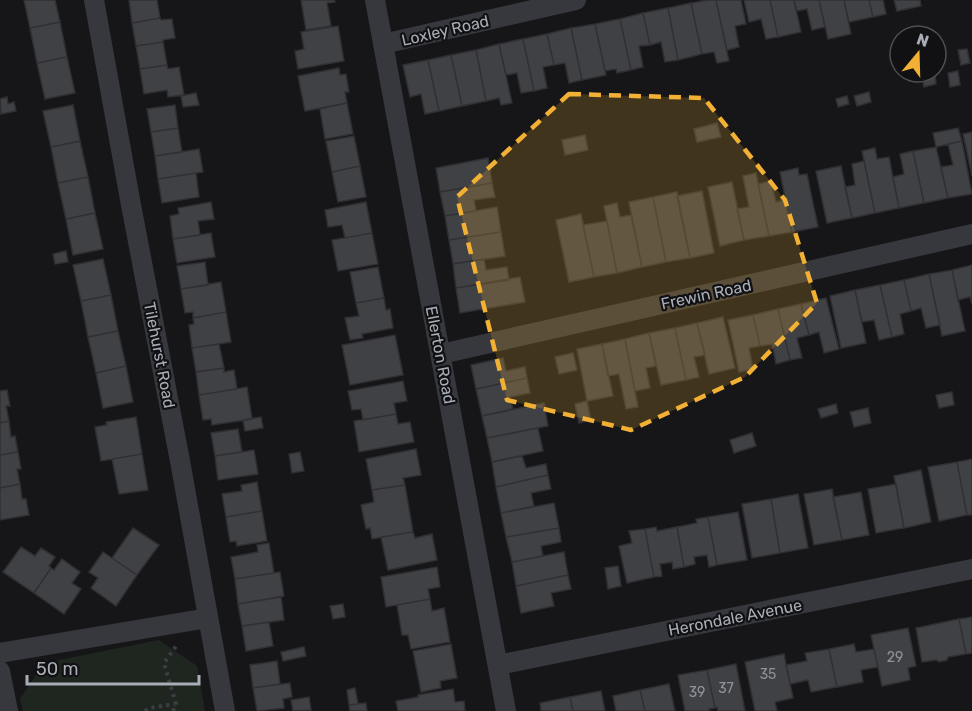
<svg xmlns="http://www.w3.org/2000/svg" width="972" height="711" font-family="Rubik,sans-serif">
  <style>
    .green { fill: #1e261f }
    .building { fill: #404145; stroke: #303034; stroke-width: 1.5 }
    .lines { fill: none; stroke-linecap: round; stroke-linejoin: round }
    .path { stroke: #3d3f44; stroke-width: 4; stroke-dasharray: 3 4.5; stroke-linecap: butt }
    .minor { stroke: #37383d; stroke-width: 20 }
    .marked { fill: #f2b134; fill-opacity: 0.2; stroke: #f2b134; stroke-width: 4.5; stroke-dasharray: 12 8; stroke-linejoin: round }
    .labels { text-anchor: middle; stroke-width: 4.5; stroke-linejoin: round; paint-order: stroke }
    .number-label { font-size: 14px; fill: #8e929b }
    .street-label { font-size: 16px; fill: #a8adb8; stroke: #111113 }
  </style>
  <rect width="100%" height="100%" fill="#161618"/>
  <path class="green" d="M159,640L197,666L205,711H23L20,699L44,663Z"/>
  <path class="building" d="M24,0H55L60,22L30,28Z
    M129,0H157L160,18L132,23Z
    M301,0H334L335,2L327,3L331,26L306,30Z
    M708,0H716L729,61L717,63L714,52L702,54L691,3Z
    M716,0H741L746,24L735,26L739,47L727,50Z
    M744,0H770L778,37L766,39L761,19L749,22Z
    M770,0H794L801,32L778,37Z
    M794,0H819L825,27L812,30L807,9L797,11Z
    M819,0H844L851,34L828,39Z
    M844,0H869L873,17L849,22Z
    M869,0H883L886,14L873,17Z
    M894,0H920L921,6L897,11Z
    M691,3L702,54L678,60L668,8Z
    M668,8L678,60L665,62L661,42L650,45L643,13Z
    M643,13L650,45L639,46L643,67L631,70L620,19Z
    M160,18L161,20L172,19L175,38L163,40V42L136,46L132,23Z
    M620,19L631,70L617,73L616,69L605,71L595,24Z
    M60,22L67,57L37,63L30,28Z
    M595,24L606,75L582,80L571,28Z
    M338,26L344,61L298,69L295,51L304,49L301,32Z
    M571,28L582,80L569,83L565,63L554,65L547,34Z
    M547,34L554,65L543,67L547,88L534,91L523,39Z
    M523,39L534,91L521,93L517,73L506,75L499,44Z
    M163,42L167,65L140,69L136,46Z
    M499,44L512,103L501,105L499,98L486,101L476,50Z
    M967,49L970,63L961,65L958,50Z
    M476,50L486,101L462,106L451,55Z
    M451,55L462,106L439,111L428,60Z
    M67,57L75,93L45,99L37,63Z
    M428,60L439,111L425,114L421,94L410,97L403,65Z
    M167,65L168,69L179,67L184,95L168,97L167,90L144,94L140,69Z
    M339,68L340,75L346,74L349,92H345L347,103L305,111L298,76Z
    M958,71L960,85L950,87L948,73Z
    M935,75L936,84L924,87L922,77Z
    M869,92L871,102L857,106L854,96Z
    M196,93L199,105L183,107L181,96Z
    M847,96L849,104L838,107L836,99Z
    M7,97L8,104L14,102L16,111L1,114L0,99Z
    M347,103L353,134L325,139L320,109Z
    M73,105L80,141L51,147L43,111Z
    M175,105L178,128L151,132L147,109Z
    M717,123L721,137L697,142L694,129Z
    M178,128L182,152L155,156L151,132Z
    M958,128L962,141L936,147L933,133Z
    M972,132V176L963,134Z
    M585,135L588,150L565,155L562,140Z
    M354,136L360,166L332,172L326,141Z
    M80,141L88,177L58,183L51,147Z
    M962,141L972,194L948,198L941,167L953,165L948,144Z
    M936,147L948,198L924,203L913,151Z
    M875,148L877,159L889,157L899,208L875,213L862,151Z
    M199,149L203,172L158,179L155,156Z
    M913,151L924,203L899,208L893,177L904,174L900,154Z
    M488,158L492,183L440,192L436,168Z
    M864,161L875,213L852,218L845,187L855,185L852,164Z
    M360,166L366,197L338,202L332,172Z
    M841,166L852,218L827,223L816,171Z
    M798,168L799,175L807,174L818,227L792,232L780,172Z
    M196,173L199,197L162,203L158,179Z
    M756,173L769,236L744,240L737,209L749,207L743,176Z
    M88,177L95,213L66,219L58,183Z
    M771,181L776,202L785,200L792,232L769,236L758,184Z
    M732,182L744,240L720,246L708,187Z
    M492,183L495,197L474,200L476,211L445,216L440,192Z
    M702,191L714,253L690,258L677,196Z
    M677,192L690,258L666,262L653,197Z
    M653,197L666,262L642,267L629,202Z
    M211,202L214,219L198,221L200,235L173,239L170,216L179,214L178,208Z
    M366,202L372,233L345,238L342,225L328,227L325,210Z
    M617,203L620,217L631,215L642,267L617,273L604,206Z
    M497,207L501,232L449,240L445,216Z
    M95,213L103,249L73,255L66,219Z
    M581,214L594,277L569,282L556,220Z
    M607,221L617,273L594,277L583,225Z
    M501,232L505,256L453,264L449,240Z
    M211,233L215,257L177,263L173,239Z
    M372,233L378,264L338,271L332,240Z
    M66,251L68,262L55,264L53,254Z
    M103,259L111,295L81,301L73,265Z
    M484,259L486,270L507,267L509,280L456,288L453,264Z
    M205,262L208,285L181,289L177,266Z
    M972,265V304L970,297L958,300L952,270Z
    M378,267L384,298L356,303L350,272Z
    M952,270L965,331L942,336L929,274Z
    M929,274L940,325L926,328L921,308L911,311L904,280Z
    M520,277L525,302L460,313L456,288Z
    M904,280L911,311L900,314L904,334L892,337L880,285Z
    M221,282L226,312L193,318V312L185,313L181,289Z
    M880,285L892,337L879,340L874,320L862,322L855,290Z
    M855,290L866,343L841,348L830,296Z
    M111,295L118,331L88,337L81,301Z
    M384,298L386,310L390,309L393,328L362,334L363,338L350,340L345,318L359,316L356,303Z
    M826,298L839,349L824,353L819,332L809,335L801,304Z
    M801,304L809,335L797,338L802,358L790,360L778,309Z
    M778,309L790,360L776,364L772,344L760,346L753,315Z
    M226,312L231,342L192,348L189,325L194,324L193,318Z
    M753,315L760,346L749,348L753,369L739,372L728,320Z
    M723,317L735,368L709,374L697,323Z
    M697,323L705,355L694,357L699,377L686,380L675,328Z
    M675,328L686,380L661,385L649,333Z
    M118,331L126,366L96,373L88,337Z
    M649,333L656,366L646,368L650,388L635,391L625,339Z
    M395,335L403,375L350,385L342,345Z
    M625,339L638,407L626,409L619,374L608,376L602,344Z
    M219,344L224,368L196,372L192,348Z
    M602,344L613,396L587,401L577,349Z
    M573,353L577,370L559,374L555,357Z
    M503,358L506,371L525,367L527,378L476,389L471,365Z
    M126,366L133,402L103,408L96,373Z
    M224,368V372L234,370L237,389L199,395L196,372Z
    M527,378L530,393L510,397L513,409L482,416L476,389Z
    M403,381L407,401L394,403L396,414L363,420L361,409L352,410L348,391Z
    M247,387L252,419L212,425L211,419L203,420L199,395Z
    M7,390L10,406H6L9,421L0,423V391Z
    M952,392L954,405L939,408L936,395Z
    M587,401L591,420L579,423L575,404Z
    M544,403L548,426L487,438L482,416Z
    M836,404L838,413L821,418L818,409Z
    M868,408L871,423L854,427L850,412Z
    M396,414L398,424L410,422L414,442L359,452L354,421Z
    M136,417L142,454L101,461L95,427L107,425L106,422Z
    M261,417L263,428L245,431L243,420Z
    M9,421L11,437L15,436L18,452L0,455V423Z
    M538,428L543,451L492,462L487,438Z
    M238,429L242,452L215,456L211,433Z
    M752,433L756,446L734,453L730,440Z
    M416,449L421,475L403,478L405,485L372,490L366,459Z
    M254,450L258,474L218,480L215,456Z
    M18,452L21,469H17L20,484L0,488V455Z
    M300,452L304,471L292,473L289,454Z
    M142,454L148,490L119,494L112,459Z
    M522,456L526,468L546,464L548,475L496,487L492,462Z
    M972,459V515H967L957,462Z
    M957,462L967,515L939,521L928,467Z
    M921,470L931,522L904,528L894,476Z
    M548,475L551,489L531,493L534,506L501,513L496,487Z
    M257,482L262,511L226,517L222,494L242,491L241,485Z
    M20,484L22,499H26L29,515L0,520V488Z
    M896,484L904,528L876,533L868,489Z
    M405,485L413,532L372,539L370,528L366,529L361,505L374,502L372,490Z
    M832,489L842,540L814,545L804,494Z
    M861,492L869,535L842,540L833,497Z
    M798,494L808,548L780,553L771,499Z
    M771,499L780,553L752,558L742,504Z
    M554,503L559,528L506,537L501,513Z
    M262,511L267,541L237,546L236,541L230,542L226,517Z
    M738,512L747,560L717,565L708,517Z
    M708,517L717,565L709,567L707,555L694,557L695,564L684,567L677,527L697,523L696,519Z
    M656,527L657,531L677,527L684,567L673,569L672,562L660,564L662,576L654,577L645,529Z
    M133,528L159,545L137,575L112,558Z
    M559,528L561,542L541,546L543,556L512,562L506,537Z
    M645,529L654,577L627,583L619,546L632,543L629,531Z
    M413,532L415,538L432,534L437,560L388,570L381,537Z
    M269,543L274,573L235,579L231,557L258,552L257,545Z
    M21,547L35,556L41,548L55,557L49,566L51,568L34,593L3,572Z
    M103,552L137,575L116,606L91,588L98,578L89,572Z
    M564,552L568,575L516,586L512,562Z
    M62,559L80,572L72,583L81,589L64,614L34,593L51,568L54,570Z
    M618,566L621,586L608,589L605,568Z
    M437,567L440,587L428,589L430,599L386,607L381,577Z
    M280,572L284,596L238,604L235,579Z
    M568,575L571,589L551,593L554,606L521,613L516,586Z
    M281,597L284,620L242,626L238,604Z
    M430,599L432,611L444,608L450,642L411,649L408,635H402L397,605Z
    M343,604L345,617L333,619L330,606Z
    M972,617V653L966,654L959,619Z
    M959,619L966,654L948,657L947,660L939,662L936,660L922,662L916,628Z
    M269,622L273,646L246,651L242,626Z
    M908,628L916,666L908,668L910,680L882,686L871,635Z
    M451,644L457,678L440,681L441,688L421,692L413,651Z
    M854,644L856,652L874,649L878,667L861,670L863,682L837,687L829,649Z
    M304,647L306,656L283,661L281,652Z
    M829,649L837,687L811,692L808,680L790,684L786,665L807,661L805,653Z
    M784,654L793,698L775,702L777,711H755L745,662Z
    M277,661L280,684L253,688L250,665Z
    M736,664L745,711H718L717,707L715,708L707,670Z
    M707,670L715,708L709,709L710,711H685L678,675Z
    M290,683L292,697L283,699L284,708L257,711L253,688Z
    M669,684L675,711H645L640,690Z
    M355,688L358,704L349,705L347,690Z
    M453,689L455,702L464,701L465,711H398L396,701L418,697V695Z
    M640,690L645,711H616L613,696Z
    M601,691L605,711H573L570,697Z
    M309,697L311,710L293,711L291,700Z
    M570,697L573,711H541L540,703Z
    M366,703L367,711H350L349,705Z"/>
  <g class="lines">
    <path class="path" d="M145,711L149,708L175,704
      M173,711L176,704L164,663L177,645"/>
    <path class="minor" d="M94,0L131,205L180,461L225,711
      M375,0L506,711
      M383,44L576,0
      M441,354L972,234
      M0,653L208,618
      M498,665L972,569
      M0,671L8,711"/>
  </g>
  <path class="marked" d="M569,94L704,98L785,200L817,303L745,377L631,430L507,400L457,197Z"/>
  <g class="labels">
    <g class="number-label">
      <text x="895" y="662">29</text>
      <text x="768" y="679">35</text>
      <text x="726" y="693">37</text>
      <text x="697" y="697">39</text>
    </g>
    <g class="street-label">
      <text transform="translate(445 30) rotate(-13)" y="6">Loxley Road</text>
      <text transform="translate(706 294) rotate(-12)" y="6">Frewin Road</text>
      <text transform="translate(160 355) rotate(79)" y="6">Tilehurst Road</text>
      <text transform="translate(441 355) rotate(79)" y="6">Ellerton Road</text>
      <text transform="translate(735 617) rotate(-11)" y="6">Herondale Avenue</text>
    </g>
  </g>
  <g transform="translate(918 54) rotate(19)"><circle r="28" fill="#111113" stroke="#4d4f55" stroke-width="1.5"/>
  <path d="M0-4.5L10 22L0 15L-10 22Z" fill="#f2b134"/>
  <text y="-9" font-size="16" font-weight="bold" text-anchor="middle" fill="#a8adb8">N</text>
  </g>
  <path d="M27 675v9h172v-9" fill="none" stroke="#a8adb8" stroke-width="3"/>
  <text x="36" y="675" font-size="18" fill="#a8adb8" stroke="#111113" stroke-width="4.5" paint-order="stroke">50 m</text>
</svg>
